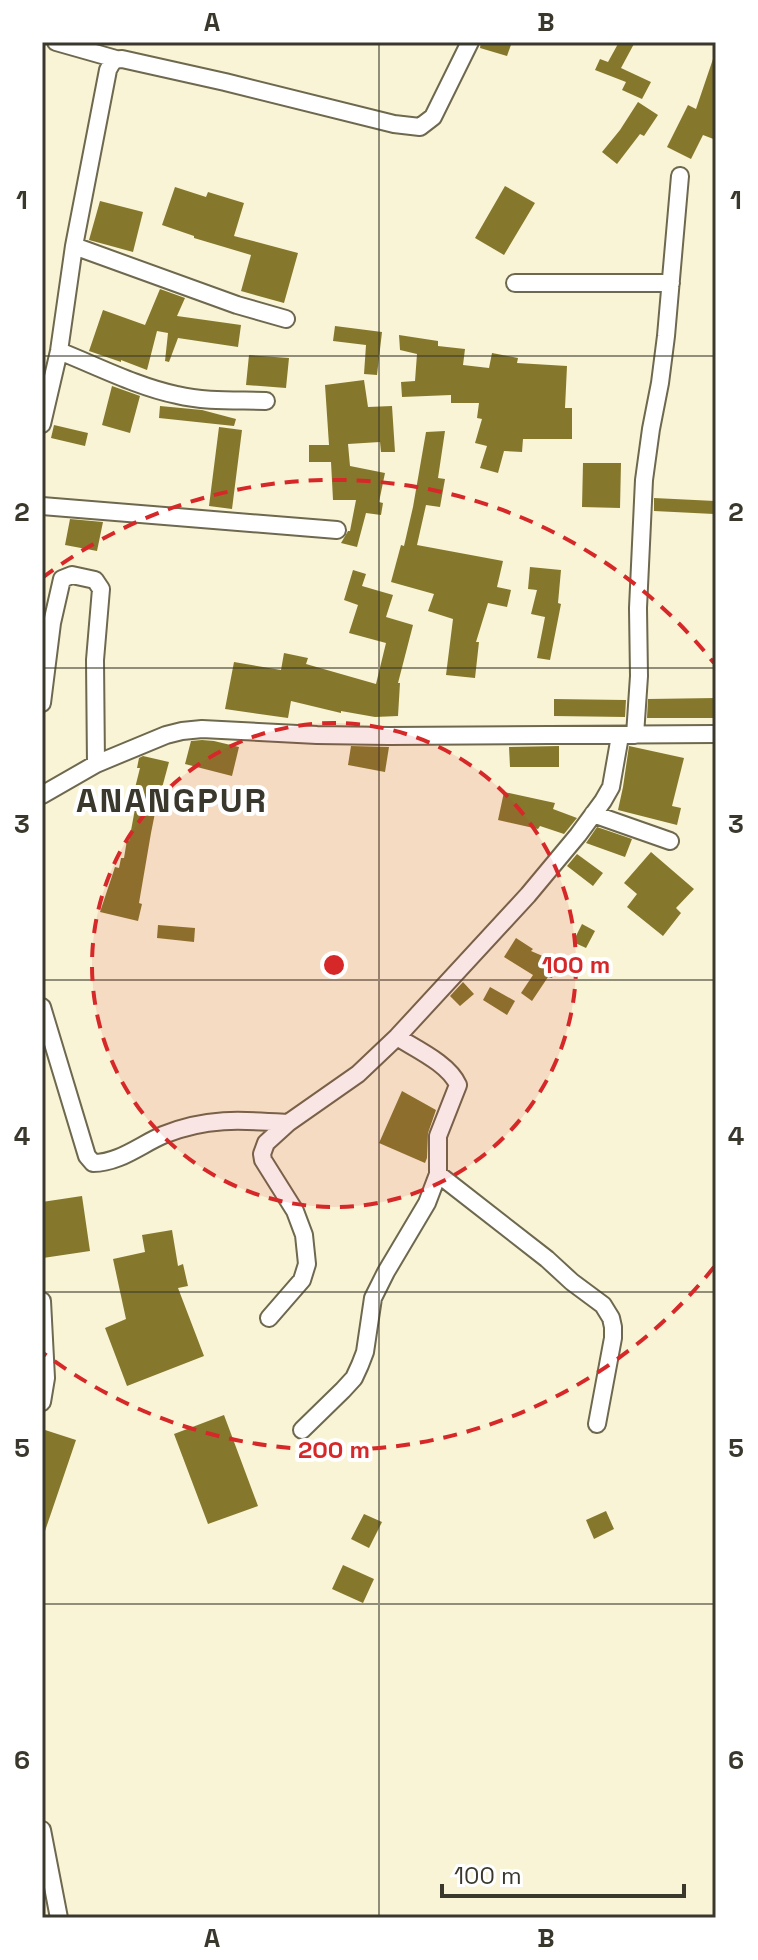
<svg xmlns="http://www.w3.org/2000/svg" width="758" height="1960" font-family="'Space Grotesk',sans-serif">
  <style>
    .building { fill: #85782d }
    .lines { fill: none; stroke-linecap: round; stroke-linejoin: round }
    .minor-casing { stroke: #6d684e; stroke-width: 20 }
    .minor { stroke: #fff; stroke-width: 16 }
    .grid { fill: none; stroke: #3a382c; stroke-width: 2; stroke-opacity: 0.55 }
    .ring { fill: none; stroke: #d62828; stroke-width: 4; stroke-dasharray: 14 10 }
    .labels { text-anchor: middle; stroke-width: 8; stroke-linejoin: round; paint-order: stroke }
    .district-label { font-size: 34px; font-weight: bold; letter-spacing: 2px; fill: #3a382c; stroke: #fff }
    .centre { fill: #d62828; stroke: #fff; stroke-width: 4 }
    .ring-label { font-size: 24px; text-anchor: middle; font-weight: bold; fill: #d62828; stroke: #fff; stroke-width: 8; stroke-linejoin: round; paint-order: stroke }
    .neatline { fill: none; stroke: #3a382c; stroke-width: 3 }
    .grid-label { font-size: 26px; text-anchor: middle; font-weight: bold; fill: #3a382c }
  </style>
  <rect width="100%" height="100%" fill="#f9f4d6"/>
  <path class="building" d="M481,42H512L507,56L480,48Z
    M619,42H635L621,68L651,82L642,99L622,90L626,82L595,70L600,59L608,62Z
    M714,56H716V140L703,135L691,159L667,147L688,105L696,109Z
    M638,102L658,115L644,136L640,134L617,164L602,152L620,130Z
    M505,186L535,203L504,255L475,238Z
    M175,187L206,197L208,192L244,203L234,236L298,253L284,303L241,291L251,255L194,238V236L162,225Z
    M100,201L143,212L133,252L89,240Z
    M160,289L185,298L177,316L241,325L238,347L178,338L169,362L165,361L168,333L157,331L147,370L121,360V362L89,351L103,310L145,325Z
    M335,326L382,332L377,375L364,374L366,345L333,341Z
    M399,335L438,341V346L465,349L463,365L489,368L492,353L518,358L517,363L567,366L565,408H572V439H523L522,452L504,451L498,473L480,468L487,446L475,443L482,419L477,418L479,403H451V395L402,397L401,382L415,381L417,354L400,350Z
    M249,355L289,358L286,388L246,385Z
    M364,380L368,407L392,406L395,452H381L380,442L348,444L350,466L385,473L379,502L383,503L381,515L366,513L357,547L341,543L348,531H350L356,500H333L331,462H309V445H329L325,385Z
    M112,386L140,396L130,433L102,425Z
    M160,406L202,410L236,419L234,426L159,418Z
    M54,425L88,433L85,446L51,438Z
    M219,427L242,430L232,509L209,506Z
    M445,431L438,478L445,479L440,507L426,505L417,545L503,561L497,587L511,590L507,607L488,603L476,642H479L475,678L446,675L453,619L428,611L434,594L391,582L401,545L404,546L413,507L426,432Z
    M583,463H621L620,508L582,507Z
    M654,498L715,501L714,514L654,511Z
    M70,519L103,522L97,551L65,545Z
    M530,567L561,570L558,603L561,604L550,660L537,658L545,617L531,614L537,590L528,589Z
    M353,570L366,574L362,586L393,595L386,617L413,625L398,683H400L398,716L375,717L341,711V713L291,701L288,718L225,709L234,662L281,670L284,653L308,658L306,664L376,684L386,643L349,633L358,605L344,600Z
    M716,698V718H647L648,699Z
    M554,699L626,700L625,717L554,716Z
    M202,740L214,741L239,747L232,776L185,764L191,741Z
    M351,746L389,747L385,772L348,765Z
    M559,746V767H510L509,747Z
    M629,746L684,758L672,806L681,808L677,825L618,810L623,787Z
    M143,756L169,762L159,799L164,800L161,815L155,813L151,833L139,903L142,904L138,921L100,912L115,867L119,868L121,858H124L127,840L129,841L135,809L130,808L140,768H137L139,758Z
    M504,792L555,803L553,809L577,818L564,834L540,826L538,829L498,820Z
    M597,827L632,839L625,857L586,843Z
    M651,852L694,889L676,908L681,913L663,936L627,907L637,894L624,883Z
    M577,854L603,873L593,886L567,866Z
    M582,924L595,931L586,948L573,942Z
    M158,925L195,928L194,942L157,938Z
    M516,938L533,949L531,951L559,963L552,978L548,977L532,1001L521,993L533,975L504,957Z
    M463,982L474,994L460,1006L450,996Z
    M490,987L515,1001L507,1015L483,1000Z
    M402,1091L436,1110L428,1133L427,1158L425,1163L379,1143Z
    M82,1196L90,1251L43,1258L42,1202Z
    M172,1230L178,1266L183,1264L188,1286L178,1288L204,1356L127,1386L105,1328L126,1319L113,1259L145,1252L142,1235Z
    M224,1415L258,1506L208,1524L174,1434Z
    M42,1429L76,1440L45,1531L42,1530Z
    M606,1511L614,1529L594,1539L586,1520Z
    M364,1514L382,1522L369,1548L351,1539Z
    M343,1565L374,1579L363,1603L332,1589Z"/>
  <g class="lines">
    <g class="minor-casing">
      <path id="minor" d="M56,42L116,59
        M74,246L237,305L286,319
        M515,283H671
        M59,351C97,366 138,387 177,395C206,402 237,400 266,401
        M42,424L59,351L74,246L108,70C112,62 114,59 122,59L225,82L394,124L420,127L433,117L470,42
        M42,506L337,530
        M42,703L52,623L62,579L72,575L95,580L101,589L95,660L96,764
        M635,735L639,676L638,608L644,480L651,429L660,383L666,336L680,176
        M42,795L96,764L166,735L182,731L202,729L317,735L389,736L716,734
        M593,814L670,841
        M42,1007L87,1156L93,1163C119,1163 140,1145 163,1135C207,1117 243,1120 288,1123
        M438,1174L547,1259L572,1282L603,1305L611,1318L613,1327V1338L597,1424
        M42,1301L46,1378L42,1402
        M269,1318L302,1280L307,1264L304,1235L295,1211L263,1160L262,1154L266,1143L288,1123L358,1074L397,1037L528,895L578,835L603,801L611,787L620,736
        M302,1430L343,1390L354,1378L360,1365L365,1352L373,1298L386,1272L427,1203L438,1174V1136L458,1085C449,1064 416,1049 397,1037
        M42,1830L59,1918"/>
    </g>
    <use href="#minor" class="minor"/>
  </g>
  <path class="grid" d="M379,42V1918M42,356H716M42,668H716M42,980H716M42,1292H716M42,1604H716"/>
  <circle cx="334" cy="965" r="242" fill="#d62828" fill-opacity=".12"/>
  <g class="ring">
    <circle cx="334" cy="965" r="242"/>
    <path d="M714 1267A485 485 0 0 1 42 1352M42 578A485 485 0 0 1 714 663"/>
  </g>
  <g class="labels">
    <g class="district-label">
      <text x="172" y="812">ANANGPUR</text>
    </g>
  </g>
  <circle cx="334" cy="965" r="12" class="centre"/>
  <g class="ring-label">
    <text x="576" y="973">100 m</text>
    <text x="334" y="1458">200 m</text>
  </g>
  <rect width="758" height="1960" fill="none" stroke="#ffffff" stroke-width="88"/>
  <path d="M442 1884v12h242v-12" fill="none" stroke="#3a382c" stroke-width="4"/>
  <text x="454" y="1884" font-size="24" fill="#3a382c" stroke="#ffffff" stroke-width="6" paint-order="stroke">100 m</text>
  <rect x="44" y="44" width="670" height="1872" class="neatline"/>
  <g class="grid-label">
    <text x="212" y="31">A</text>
    <text x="546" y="31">B</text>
    <text x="22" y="209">1</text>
    <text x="736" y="209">1</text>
    <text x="22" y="521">2</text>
    <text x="736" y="521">2</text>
    <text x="22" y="833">3</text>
    <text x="736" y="833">3</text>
    <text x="22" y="1145">4</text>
    <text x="736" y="1145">4</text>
    <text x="22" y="1457">5</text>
    <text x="736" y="1457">5</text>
    <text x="22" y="1769">6</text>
    <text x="736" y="1769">6</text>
    <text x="212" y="1947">A</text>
    <text x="546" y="1947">B</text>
  </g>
</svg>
